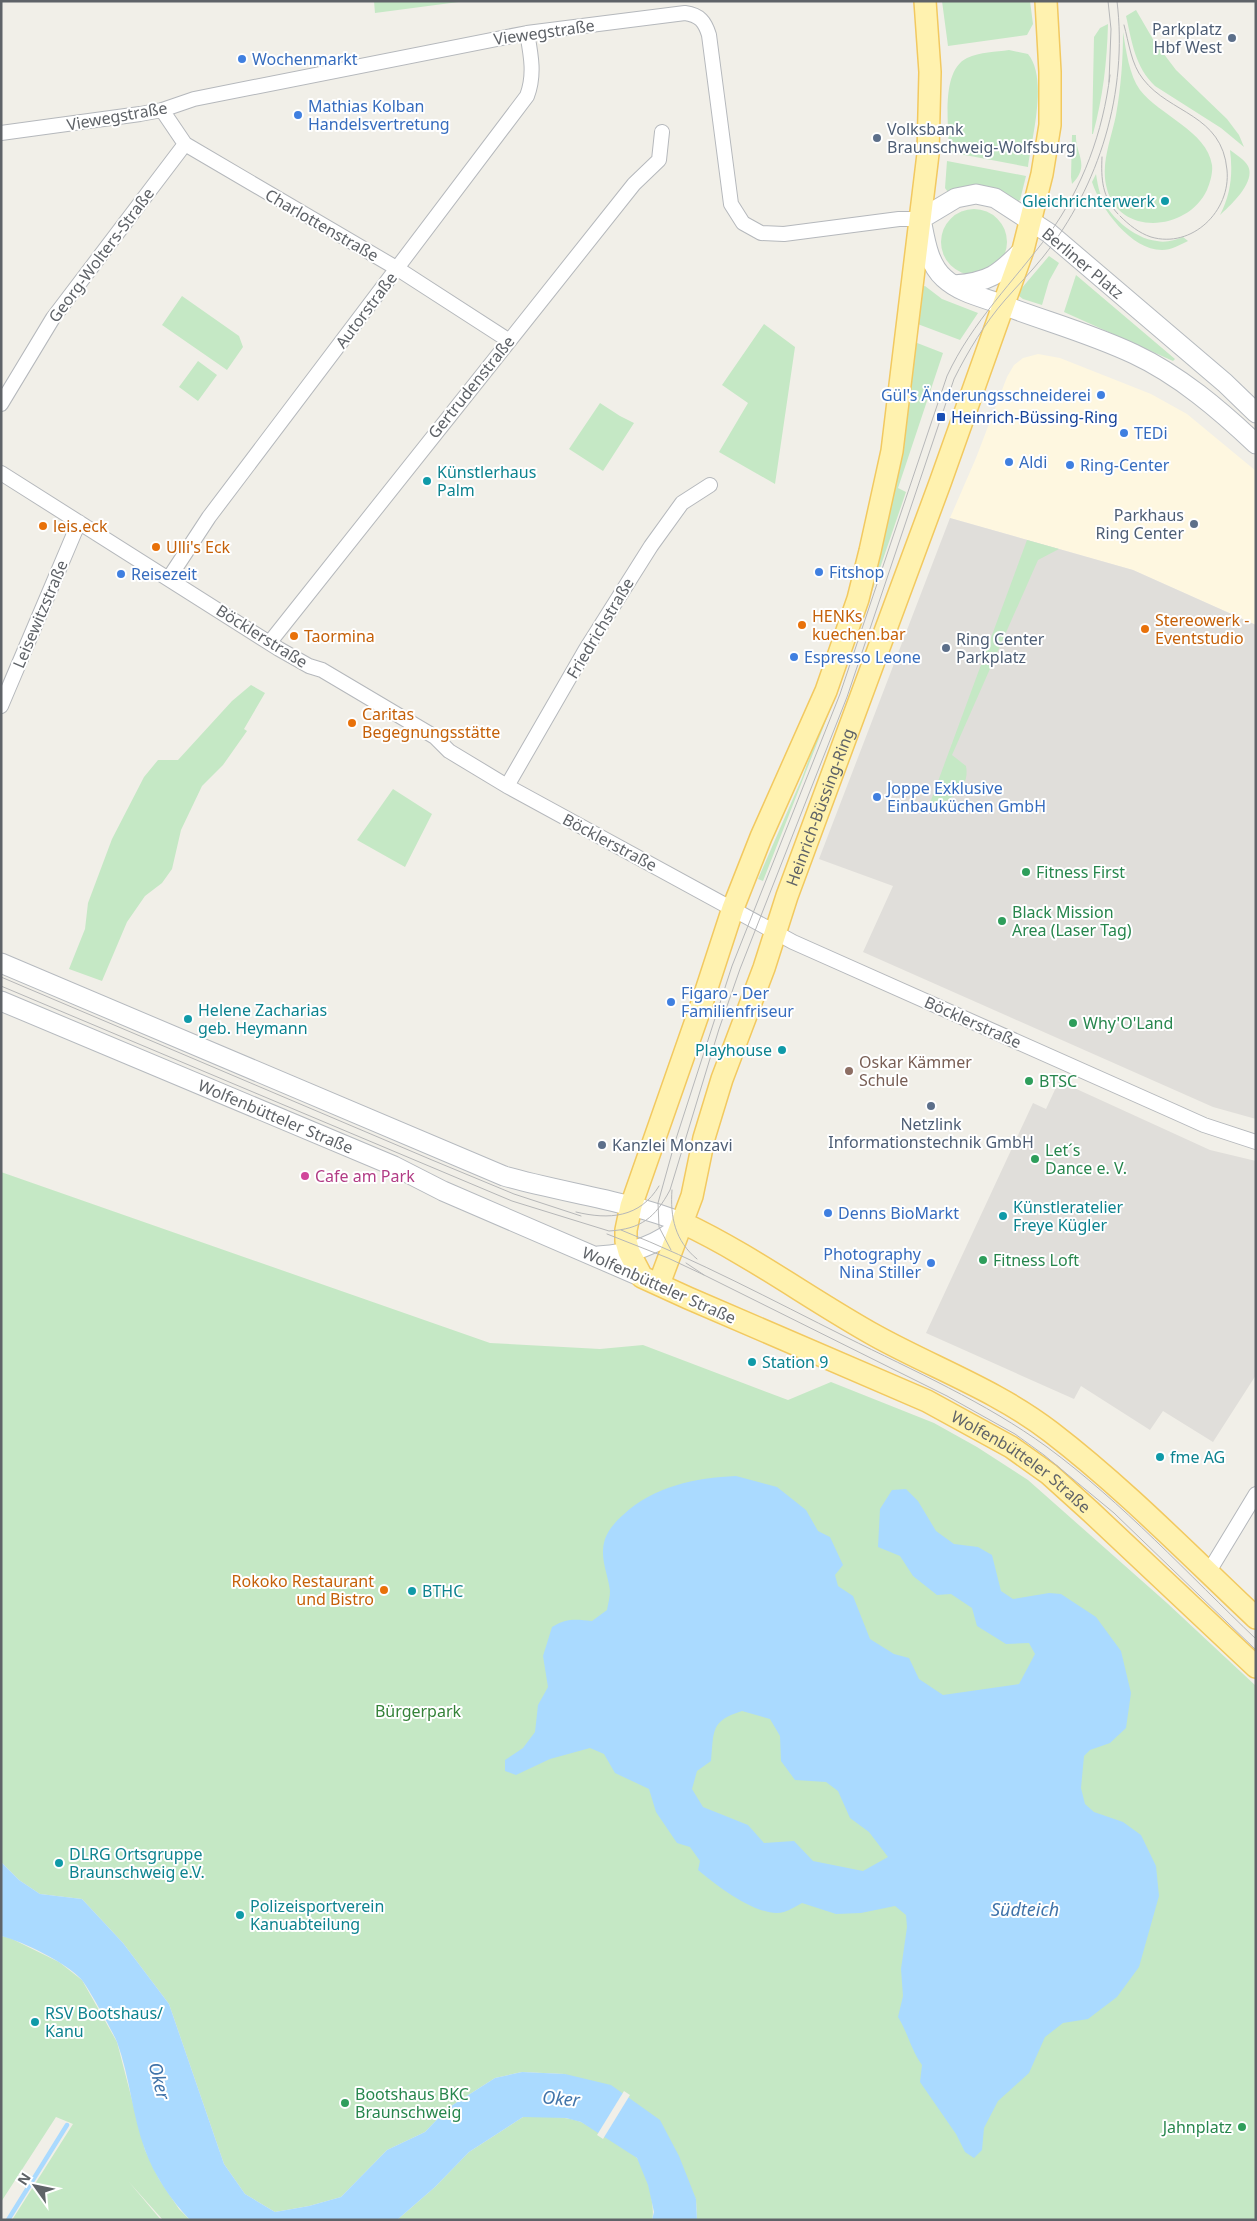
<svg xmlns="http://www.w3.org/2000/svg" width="1257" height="2221" font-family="'Noto Sans',sans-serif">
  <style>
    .commercial { fill: #fef7e0 }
    .industrial { fill: #e0deda }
    .green { fill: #c5e8c5 }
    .water { fill: #aadaff; fill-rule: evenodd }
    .pier { fill: #f1efe8 }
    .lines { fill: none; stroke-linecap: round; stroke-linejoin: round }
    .stream { stroke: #aadaff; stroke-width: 4.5 }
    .street-casing { stroke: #b5b8bc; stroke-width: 16 }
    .secondary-casing { stroke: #b6babf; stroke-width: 21 }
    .primary-casing { stroke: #f2c960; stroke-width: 24 }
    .street { stroke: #fff; stroke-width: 14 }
    .secondary { stroke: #fff; stroke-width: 19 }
    .primary { stroke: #fff2af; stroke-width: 21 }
    .tram { stroke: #b6b7b8; stroke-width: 1 }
    .service-dot { fill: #5c6f8a; stroke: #fff; stroke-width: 2 }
    .shop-dot { fill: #3f7fe0; stroke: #fff; stroke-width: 2 }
    .culture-dot { fill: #0f9aa8; stroke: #fff; stroke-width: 2 }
    .transit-dot { fill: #1a4fb4; stroke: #fff; stroke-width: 2 }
    .food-dot { fill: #e8710a; stroke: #fff; stroke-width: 2 }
    .leisure-dot { fill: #2e9e5b; stroke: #fff; stroke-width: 2 }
    .education-dot { fill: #8d6e63; stroke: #fff; stroke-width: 2 }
    .hotel-dot { fill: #d1479c; stroke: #fff; stroke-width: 2 }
    .labels { text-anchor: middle; stroke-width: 4; stroke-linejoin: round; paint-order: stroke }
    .service-label { font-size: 16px; fill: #4e5e75; stroke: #fff; text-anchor: start }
    .street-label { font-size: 16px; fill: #5f6368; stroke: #fff }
    .shop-label { font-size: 16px; fill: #366cbe; stroke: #fff; text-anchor: start }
    .culture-label { font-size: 16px; fill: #0d838f; stroke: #fff; text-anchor: start }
    .transit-label { font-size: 16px; fill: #164399; stroke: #fff; text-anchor: start }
    .food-label { font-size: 16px; fill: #c56008; stroke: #fff; text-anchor: start }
    .leisure-label { font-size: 16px; fill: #27864d; stroke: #fff; text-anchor: start }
    .education-label { font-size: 16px; fill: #785e54; stroke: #fff; text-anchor: start }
    .hotel-label { font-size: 16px; fill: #b23c85; stroke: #fff; text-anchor: start }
    .park-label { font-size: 16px; fill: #348238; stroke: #fff }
    .water-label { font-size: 18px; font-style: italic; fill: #4174aa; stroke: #fff }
  </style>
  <rect width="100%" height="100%" fill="#f1efe8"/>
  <path class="commercial" d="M1038,354L1060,358L1151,394L1187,414L1256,471V625L1133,570L950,518L976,458L1007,377L1014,365L1023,358Z"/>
  <path class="industrial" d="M950,518L1133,570L1256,625V1119L1213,1107L863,952L893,886L819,859Z
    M1059,1081L1210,1150L1256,1161V1375L1213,1442L1163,1411L1150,1430L1081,1386L1074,1399L926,1333L1033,1103L1046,1109Z"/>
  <path class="green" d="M374,1H466L375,13Z
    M942,1H1030L1033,24L1027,35L948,46Z
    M1136,10L1154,41L1176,70L1227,119L1239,135L1244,147L1221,128L1155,86C1135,67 1132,42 1126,16Z
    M1108,24C1107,62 1103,97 1093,134H1092L1094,37L1100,28Z
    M1123,32C1126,50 1129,75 1140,90C1159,115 1207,131 1212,165C1213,173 1210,183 1207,190C1188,231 1120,237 1107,189C1100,164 1111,140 1116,115C1121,87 1123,60 1123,32Z
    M1009,50L1028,54C1048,78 1032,137 1028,167L949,152C949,126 940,71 967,58C980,52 996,52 1009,50Z
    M1072,135H1076C1075,155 1091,164 1072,184L1071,177Z
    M1230,150C1235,154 1245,160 1248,166C1256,182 1231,205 1220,215C1231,194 1233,173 1230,150Z
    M947,161L1026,176L1020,200L1017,202L948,192L945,188Z
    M1096,174C1097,180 1098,187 1100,193C1106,214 1134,239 1157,241C1166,243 1175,240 1183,237L1188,241C1180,245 1171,250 1162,250C1131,250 1101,209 1092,182Z
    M941 242a33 33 0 1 1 66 0a33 33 0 1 1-66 0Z
    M1049,256L1059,263L1049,281L1042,305L1023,299L1019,296L1021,289Z
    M1076,275L1175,359L1173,361L1064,312Z
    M925,286L942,299L978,313L960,340L915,323L921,287Z
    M182,296L239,336L243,347L227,370L162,325Z
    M764,324L795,347L775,484L719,452L748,403L722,385Z
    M912,341L943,353L898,488L906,492L840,685L763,881L758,879L802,778L837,681Z
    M198,361L217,375L198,401L179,387Z
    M600,403L620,416L634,423L603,471L569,449Z
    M1027,540L1059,549L1038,560L952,755L966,766C970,788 953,798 936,806L930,803Z
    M251,685L265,693L244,729L247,731L223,765L202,786L181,830L172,869L162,883L145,896L127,922L102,981L69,969L85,929L88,903L112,839L144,777L158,760H178L232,701Z
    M393,789L432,814L405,867L357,840Z
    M1,1172L490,1343L600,1349L643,1345L788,1400L831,1382L934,1423L977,1447L1028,1480L1167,1603L1256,1686V2220H697L696,2199L565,2074L522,2072L495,2078L448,2108L425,2132L387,2150L341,2197L309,2206L275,2212L245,2194L224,2164L169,2004L123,1943L82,1899L40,1894L19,1880L1,1862Z
    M1,1936L10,1938L59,1962L82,1980L117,2042L145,2150L159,2179L179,2209L190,2220H163L129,2182L161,2220H12L73,2124L56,2117L1,2202Z
    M523,2117C542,2117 563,2115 581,2122C588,2125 631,2152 636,2157C646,2167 656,2207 652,2220H397L435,2187L469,2152Z"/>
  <path class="water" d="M736,1476L777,1487L806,1510L818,1531L830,1537L843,1565L835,1575L838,1586L853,1596L870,1639L894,1654L909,1658L919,1679L943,1695L1019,1684L1035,1654L1029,1643L1006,1644L977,1626L972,1608L951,1594L937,1595L913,1576L900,1556L878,1547L880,1509L892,1490L906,1489L918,1501L936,1531L954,1544L978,1547L992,1555L1001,1591L1013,1599L1049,1593L1061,1594L1096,1617L1121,1651L1131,1693L1126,1728L1110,1743L1090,1750L1084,1756L1081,1788L1085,1804L1094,1812L1123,1822L1141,1835L1156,1866L1159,1896L1139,1967L1117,1997L1088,2019L1063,2023L1045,2037L1029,2073L998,2101L984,2128L982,2150L974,2158L965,2152L956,2134L920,2082L922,2065C911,2050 908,2033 898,2017L903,1996L901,1969L907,1927L906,1915L895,1906L861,1913L836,1914L802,1903C796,1906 790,1910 784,1912C759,1919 716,1885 698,1870L700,1861L690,1847L677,1843L656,1812L649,1789L615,1773L604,1754L590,1748L550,1759L516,1775L505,1771V1760L523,1748L535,1732L538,1705L548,1687L543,1656L552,1627C566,1618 576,1619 592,1621L607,1610C608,1604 610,1597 610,1591C608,1573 599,1558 605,1539C608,1530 617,1520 623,1515C654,1486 695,1478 736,1476ZM742,1711L770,1719L780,1736L781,1761L795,1780L826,1782L838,1791L850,1818L869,1832L888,1857L863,1871L813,1861L794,1841L764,1843L748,1825L703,1807L692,1789L697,1771L711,1761C714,1731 710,1721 742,1711Z
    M1,1862L19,1880L40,1894L82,1899L123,1943L169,2004L224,2164L245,2194L275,2212L309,2206L341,2197L387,2150L425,2132L448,2108L495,2078L522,2072L565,2074L611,2085L660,2120L679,2156L696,2199L697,2220H652L654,2212L648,2185L637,2158L581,2122L566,2118L523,2117L469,2152L435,2187L397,2220H190C171,2200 154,2175 145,2150C132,2115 130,2077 117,2042C113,2032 88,1987 81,1979C65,1962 24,1942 1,1936Z"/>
  <path class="pier" d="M624,2091L630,2095L603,2139L597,2135Z"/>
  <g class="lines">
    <path class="stream" d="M8,2220L67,2125"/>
    <g class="street-casing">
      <path id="street" d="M1,133L140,114L162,110L194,99L527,33L685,13C700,15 705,22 709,35L731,204L743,223L761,233L784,234L899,219H921
        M185,144L398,269L508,340
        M1,404L53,318L185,144L162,110
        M1,473L279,649L309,666L322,670L435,737L449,751L507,786L793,942L1175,1112L1204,1125L1256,1142
        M169,578L209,517L527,96C535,75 531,55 527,33
        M270,642L634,184L659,160L662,132
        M1,706L79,522
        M507,786L586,649L651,546L682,503L710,485
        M1208,1573L1256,1494"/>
    </g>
    <g class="secondary-casing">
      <g id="secondary">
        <path d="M954,285C990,282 998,275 1023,250"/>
        <path d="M1256,413L1225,383L1049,233L995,198L976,194L956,198L921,219C925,239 928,264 944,278C958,291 977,296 995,302C1041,320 1090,333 1134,354C1179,375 1220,410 1256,444"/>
        <path d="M1,963L504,1176C564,1193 626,1200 683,1223C658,1246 630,1254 598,1256"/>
        <path id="s1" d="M1,1001L394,1166L443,1191L642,1277"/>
      </g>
    </g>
    <g class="primary-casing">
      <g id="primary">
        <path id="s2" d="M925,1L930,72L928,154L892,451L870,551L858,599L826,691L761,837L733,908L700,1009L631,1206L626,1230V1241L629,1252L642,1277L688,1298L927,1401L1011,1447L1049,1474L1090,1511L1256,1667"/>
        <path d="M683,1223C751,1255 811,1300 876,1336C934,1368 998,1391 1051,1432C1124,1488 1189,1555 1256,1618"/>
        <path id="s3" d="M659,1284L692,1196L704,1138L722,1079L764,968L787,896L940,483L1023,250L1042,174L1050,125V72L1046,1"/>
      </g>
    </g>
    <use href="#street" class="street"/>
    <use href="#secondary" class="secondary"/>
    <use href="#primary" class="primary"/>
    <path class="tram" d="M1108,1L1111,29L1109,82
      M1102,157C1101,179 1102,197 1118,214
      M1120,216C1129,225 1139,233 1151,237C1192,249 1231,211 1227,170C1222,114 1170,114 1143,79C1131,64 1129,43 1124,25
      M1,977L432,1160L514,1194L581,1216
      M1,986L512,1201L609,1231C641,1229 655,1218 670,1190L719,1029L740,969L847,697L954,379C968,351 985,323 1005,300C1018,285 1031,272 1043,257C1100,185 1128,92 1117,1
      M672,1190C670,1217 675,1241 697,1259
      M576,1212C609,1220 640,1218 659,1186
      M621,1230C699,1261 772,1300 846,1337C914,1371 985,1402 1047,1447C1123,1503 1188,1574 1256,1639
      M607,1234L668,1258L704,1275L947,1396L1015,1434L1044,1455L1114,1513L1256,1650
      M671,1250L659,1227L658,1203L675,1142L732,966L840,694L947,376C972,322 1014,281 1049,234C1083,187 1103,132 1110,75
      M686,1263L704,1275"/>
  </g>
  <g class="service-dot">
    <circle cx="1232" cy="38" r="5"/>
    <circle cx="877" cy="138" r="5"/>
    <circle cx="1194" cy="524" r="5"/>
    <circle cx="946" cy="648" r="5"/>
    <circle cx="931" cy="1106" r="5"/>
    <circle cx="602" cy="1145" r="5"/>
  </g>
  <g class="shop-dot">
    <circle cx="242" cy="59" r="5"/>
    <circle cx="298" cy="115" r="5"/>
    <circle cx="1101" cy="395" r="5"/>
    <circle cx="1124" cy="433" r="5"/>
    <circle cx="1009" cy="462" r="5"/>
    <circle cx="1070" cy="465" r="5"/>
    <circle cx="819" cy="572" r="5"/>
    <circle cx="121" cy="574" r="5"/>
    <circle cx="794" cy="657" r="5"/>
    <circle cx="877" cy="797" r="5"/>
    <circle cx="671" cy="1002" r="5"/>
    <circle cx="828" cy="1213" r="5"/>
    <circle cx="931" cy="1263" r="5"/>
  </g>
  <g class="culture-dot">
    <circle cx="1165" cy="201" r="5"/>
    <circle cx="427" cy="481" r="5"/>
    <circle cx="188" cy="1019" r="5"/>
    <circle cx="782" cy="1050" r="5"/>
    <circle cx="1003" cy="1216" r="5"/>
    <circle cx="752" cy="1362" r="5"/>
    <circle cx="1160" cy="1457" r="5"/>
    <circle cx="412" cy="1591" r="5"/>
    <circle cx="59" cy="1863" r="5"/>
    <circle cx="240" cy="1915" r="5"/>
    <circle cx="35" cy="2022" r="5"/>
  </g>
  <rect class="transit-dot" x="936" y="412" width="10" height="10" rx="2.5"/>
  <g class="food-dot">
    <circle cx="43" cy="526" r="5"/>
    <circle cx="156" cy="547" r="5"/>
    <circle cx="802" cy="625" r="5"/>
    <circle cx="1145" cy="629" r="5"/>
    <circle cx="294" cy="636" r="5"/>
    <circle cx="352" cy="723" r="5"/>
    <circle cx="384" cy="1590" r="5"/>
  </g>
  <g class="leisure-dot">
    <circle cx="1026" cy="872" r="5"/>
    <circle cx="1002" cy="921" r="5"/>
    <circle cx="1073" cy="1023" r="5"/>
    <circle cx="1029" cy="1081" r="5"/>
    <circle cx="1035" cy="1159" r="5"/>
    <circle cx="983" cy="1260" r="5"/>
    <circle cx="345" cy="2103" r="5"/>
    <circle cx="1242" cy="2127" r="5"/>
  </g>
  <circle class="education-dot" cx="849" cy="1071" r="5"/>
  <circle class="hotel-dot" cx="305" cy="1176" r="5"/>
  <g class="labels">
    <g class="service-label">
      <text x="1222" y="35" text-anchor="end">Parkplatz<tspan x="1222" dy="18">Hbf West</tspan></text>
      <text x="887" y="135">Volksbank<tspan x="887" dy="18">Braunschweig-Wolfsburg</tspan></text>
      <text x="1184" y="521" text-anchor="end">Parkhaus<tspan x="1184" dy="18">Ring Center</tspan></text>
      <text x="956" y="645">Ring Center<tspan x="956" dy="18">Parkplatz</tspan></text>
      <text x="931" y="1130" text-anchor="middle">Netzlink<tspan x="931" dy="18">Informationstechnik GmbH</tspan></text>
      <text x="612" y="1151">Kanzlei Monzavi</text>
    </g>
    <g class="street-label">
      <text transform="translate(544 32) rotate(-8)" y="6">Viewegstraße</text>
      <text transform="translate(117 116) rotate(-10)" y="6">Viewegstraße</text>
      <text transform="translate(322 225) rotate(30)" y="6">Charlottenstraße</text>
      <text transform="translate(101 255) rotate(-53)" y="6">Georg-Wolters-Straße</text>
      <text transform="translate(1083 263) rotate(40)" y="6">Berliner Platz</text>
      <text transform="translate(366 310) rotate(-53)" y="6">Autorstraße</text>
      <text transform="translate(471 387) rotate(-51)" y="6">Gertrudenstraße</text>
      <text transform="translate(40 614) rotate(-67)" y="6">Leisewitzstraße</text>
      <text transform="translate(600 628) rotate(-59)" y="6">Friedrichstraße</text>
      <text transform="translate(262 636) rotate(32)" y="6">Böcklerstraße</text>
      <text dy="6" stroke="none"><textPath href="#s3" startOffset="504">Heinrich-Büssing-Ring</textPath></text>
      <text transform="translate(610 842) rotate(28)" y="6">Böcklerstraße</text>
      <text transform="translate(973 1022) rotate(24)" y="6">Böcklerstraße</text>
      <text dy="6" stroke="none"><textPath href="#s1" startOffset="298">Wolfenbütteler Straße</textPath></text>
      <text transform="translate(659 1285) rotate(24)" y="6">Wolfenbütteler Straße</text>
      <text dy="6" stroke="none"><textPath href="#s2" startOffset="1751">Wolfenbütteler Straße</textPath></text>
    </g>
    <g class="shop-label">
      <text x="252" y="65">Wochenmarkt</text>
      <text x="308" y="112">Mathias Kolban<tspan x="308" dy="18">Handelsvertretung</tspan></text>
      <text x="1091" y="401" text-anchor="end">Gül's Änderungsschneiderei</text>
      <text x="1134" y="439">TEDi</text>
      <text x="1019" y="468">Aldi</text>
      <text x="1080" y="471">Ring-Center</text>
      <text x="829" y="578">Fitshop</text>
      <text x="131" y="580">Reisezeit</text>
      <text x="804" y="663">Espresso Leone</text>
      <text x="887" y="794">Joppe Exklusive<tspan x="887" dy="18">Einbauküchen GmbH</tspan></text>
      <text x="681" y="999">Figaro - Der<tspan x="681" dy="18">Familienfriseur</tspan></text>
      <text x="838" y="1219">Denns BioMarkt</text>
      <text x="921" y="1260" text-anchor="end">Photography<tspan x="921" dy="18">Nina Stiller</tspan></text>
    </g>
    <g class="culture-label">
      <text x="1155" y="207" text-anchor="end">Gleichrichterwerk</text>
      <text x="437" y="478">Künstlerhaus<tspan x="437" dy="18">Palm</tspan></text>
      <text x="198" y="1016">Helene Zacharias<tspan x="198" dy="18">geb. Heymann</tspan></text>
      <text x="772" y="1056" text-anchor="end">Playhouse</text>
      <text x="1013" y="1213">Künstleratelier<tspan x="1013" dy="18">Freye Kügler</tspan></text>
      <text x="762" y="1368">Station 9</text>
      <text x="1170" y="1463">fme AG</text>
      <text x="422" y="1597">BTHC</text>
      <text x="69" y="1860">DLRG Ortsgruppe<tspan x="69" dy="18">Braunschweig e.V.</tspan></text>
      <text x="250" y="1912">Polizeisportverein<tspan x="250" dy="18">Kanuabteilung</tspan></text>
      <text x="45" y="2019">RSV Bootshaus/<tspan x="45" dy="18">Kanu</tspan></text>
    </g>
    <g class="transit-label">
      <text x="951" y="423">Heinrich-Büssing-Ring</text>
    </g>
    <g class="food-label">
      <text x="53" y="532">leis.eck</text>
      <text x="166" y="553">Ulli's Eck</text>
      <text x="812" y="622">HENKs<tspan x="812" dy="18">kuechen.bar</tspan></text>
      <text x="1155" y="626">Stereowerk -<tspan x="1155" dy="18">Eventstudio</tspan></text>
      <text x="304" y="642">Taormina</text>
      <text x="362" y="720">Caritas<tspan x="362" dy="18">Begegnungsstätte</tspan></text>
      <text x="374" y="1587" text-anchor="end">Rokoko Restaurant<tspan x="374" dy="18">und Bistro</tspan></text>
    </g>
    <g class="leisure-label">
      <text x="1036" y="878">Fitness First</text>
      <text x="1012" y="918">Black Mission<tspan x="1012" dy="18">Area (Laser Tag)</tspan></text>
      <text x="1083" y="1029">Why'O'Land</text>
      <text x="1039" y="1087">BTSC</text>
      <text x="1045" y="1156">Let´s<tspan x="1045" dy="18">Dance e. V.</tspan></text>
      <text x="993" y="1266">Fitness Loft</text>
      <text x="355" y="2100">Bootshaus BKC<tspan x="355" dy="18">Braunschweig</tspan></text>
      <text x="1232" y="2133" text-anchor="end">Jahnplatz</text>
    </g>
    <g class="education-label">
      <text x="859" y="1068">Oskar Kämmer<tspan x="859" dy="18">Schule</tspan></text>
    </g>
    <g class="hotel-label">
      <text x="315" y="1182">Cafe am Park</text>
    </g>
    <g class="park-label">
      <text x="418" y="1717">Bürgerpark</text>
    </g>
    <g class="water-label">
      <text x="1025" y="1916">Südteich</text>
      <text transform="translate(159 2081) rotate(76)" y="6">Oker</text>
      <text transform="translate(561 2099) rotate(5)" y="6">Oker</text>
    </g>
  </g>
  <rect width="1257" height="2221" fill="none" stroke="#5f6368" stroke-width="5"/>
  <g transform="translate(35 2186) rotate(303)" stroke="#ffffff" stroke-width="4" paint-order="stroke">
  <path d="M0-4L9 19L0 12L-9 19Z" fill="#5f6368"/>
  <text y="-8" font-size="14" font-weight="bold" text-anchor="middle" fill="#5f6368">N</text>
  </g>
</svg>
